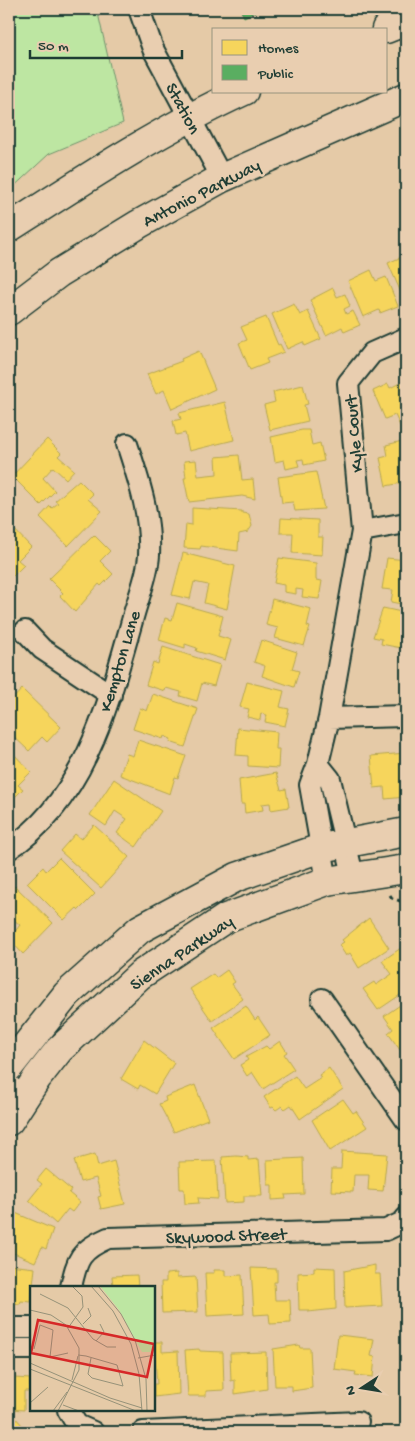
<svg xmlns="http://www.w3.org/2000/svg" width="415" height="1441" font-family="'Gochi Hand',sans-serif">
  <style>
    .green { fill: #bde6a2; stroke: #6e926b }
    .homes { fill: #f6d55c; stroke: #b6a750 }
    .public { fill: #5aae61; stroke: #488c54 }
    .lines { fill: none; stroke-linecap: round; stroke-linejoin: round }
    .lane-casing { stroke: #1f3d34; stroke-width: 14 }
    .street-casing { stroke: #1f3d34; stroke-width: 24 }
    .secondary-casing { stroke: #1f3d34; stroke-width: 31 }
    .primary-casing { stroke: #1f3d34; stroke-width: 31 }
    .path { stroke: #1f3d34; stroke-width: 3; stroke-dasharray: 5 4; stroke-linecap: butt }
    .lane { stroke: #e9ceb0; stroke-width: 10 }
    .street { stroke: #e9ceb0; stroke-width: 20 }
    .secondary { stroke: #e9ceb0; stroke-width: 28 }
    .primary { stroke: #e9ceb0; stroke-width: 28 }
    .labels { text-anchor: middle; stroke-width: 5; stroke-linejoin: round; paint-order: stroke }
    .street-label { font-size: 18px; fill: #1f3d34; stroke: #e9ceb0 }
    .inset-road { fill: none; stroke: #969279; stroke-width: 1 }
    .view { fill: #d62828; fill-opacity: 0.15; stroke: #d62828; stroke-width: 2.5 }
    .inset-edge { fill: none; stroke: #1f3d34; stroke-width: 2.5 }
  </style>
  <rect width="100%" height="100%" fill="#e5caa7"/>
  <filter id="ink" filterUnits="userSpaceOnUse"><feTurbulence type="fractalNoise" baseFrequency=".02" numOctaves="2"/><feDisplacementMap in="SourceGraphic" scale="10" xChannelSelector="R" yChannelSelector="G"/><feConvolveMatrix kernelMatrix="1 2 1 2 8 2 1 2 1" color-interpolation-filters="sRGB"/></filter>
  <g filter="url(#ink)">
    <path class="green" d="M9,9H97L123,123L49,154L9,191Z"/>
    <path class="homes" d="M406,255V296L403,297L388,263Z
      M371,270L376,281L386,277L398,306L380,313L379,310L363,317L348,281Z
      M333,288L337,297L345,294L350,306L344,309L346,314L353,311L360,325L344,332L342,327L326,335L310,300Z
      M294,304L300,315L308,311L321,339L305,346L303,342L287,349L272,314Z
      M266,317L278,345L280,344L284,352L266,359L268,363L250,370L239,343L247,340L241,327Z
      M199,351L215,389L172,409L164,390L156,394L147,374L182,361L181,359Z
      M406,380V423L400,426L395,415L385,419L373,391L388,384L390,388Z
      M303,385L308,404L304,405L308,421L270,430L264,405L275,402L273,392Z
      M225,402L234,440L189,451L185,433L176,435L173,421L181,419L179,413Z
      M302,430H309L312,445L320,443L324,461L304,465L303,459L297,460L299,466L286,469L284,460L275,462L271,437Z
      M47,439L61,453L58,456L74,470L66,479L53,467L43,478L55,491L41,505L12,476Z
      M406,440V480L405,478L401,479L402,483L386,486L380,458L388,456L386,445Z
      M239,455L242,480L253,479L255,499L242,496L189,502L184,478H186L184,461L196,460L198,476L217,474L216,457Z
      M316,472L324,509L295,511L293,502L282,503L278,477Z
      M79,480L93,494L88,499L102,511L68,546L40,517L50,506L52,508L58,503L55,501Z
      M192,508L242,511V513L249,514L252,526L248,532L239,534L238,551L201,546L200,549L184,548L186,524L192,525Z
      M281,518L318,520V537H323L322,555L292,553L293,533H280Z
      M9,524L31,547L18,560L24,565L9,580Z
      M94,535L110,551L100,561L113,574L101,586L99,584L75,612L60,596L63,593L49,579Z
      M183,553L235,566L227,609L204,603L208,585L194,582L190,599L172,595Z
      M279,558L316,563V580L322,581L319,599L302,597L303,590L296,589V594L284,592V585L274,583Z
      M387,558L406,560V605L391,602L393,590L382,589Z
      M272,599L311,609L307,626L310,627L304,646L275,638L278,628L266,625Z
      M177,603L223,616L218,636L231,640L225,660L196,651L197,648L185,644V648L159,640L165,618L172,620Z
      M383,608L406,613V639L403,638L401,648L381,644L382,639L373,637Z
      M261,640L297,652L292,669L299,671L294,687L262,676L265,666L254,662Z
      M163,647L220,665L214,686L202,683L197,701L180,696L181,692L166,688L165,691L146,685L153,662L158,664Z
      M247,682L284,691L280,707L289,709L285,726L265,722L267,715L261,713L260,720L247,717L249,709L240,707Z
      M22,689L61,727L47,742L42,737L29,751L9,732V703Z
      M153,694L198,709L185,747L170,742L171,739L164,736L163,739L133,729L140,708L147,711Z
      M238,728L277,732L276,749H279L278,768L248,766V756L236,755Z
      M138,740L186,756L178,778L175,777L170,794L120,775L127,754L133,756Z
      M9,749L31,772L18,785L23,789L9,803Z
      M406,753V797L385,799L384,787L374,788L371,756Z
      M276,773L281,790L286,789L289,807L271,810L270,803L262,804L263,810L245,813L244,804H241L239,780Z
      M114,779L161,811L136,847L117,833L127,819L115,811L106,826L90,815Z
      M94,825L129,857L101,888L60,851L75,834L81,839Z
      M59,858L95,894L79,910L77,908L64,920L27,883L43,867L46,871Z
      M15,886L53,923L23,954L9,939L20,925L13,919L9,923V893Z
      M369,918L389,948L359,968L350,953L346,956L339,945L344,942L342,940Z
      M401,948L406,956V968L404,970L406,973V991L378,1010L363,989L374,982L376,985L392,974L382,961Z
      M227,970L235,982L232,984L243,999L212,1021L190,989L213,974L216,978Z
      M406,1001V1045L400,1050L388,1033L393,1029L384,1016Z
      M246,1006L255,1020L258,1017L270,1035L234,1059L213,1028Z
      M144,1040L174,1063L155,1094L140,1085L138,1089L121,1079Z
      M280,1041L287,1052L284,1054L294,1069L263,1089L252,1072L247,1076L240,1065L248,1060L246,1057L255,1052L266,1046L269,1049Z
      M329,1068L343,1089L300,1119L291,1105L285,1109L282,1106L276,1110L273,1107L271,1108L264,1097L295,1076L304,1089L321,1078L319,1075Z
      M195,1085L208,1119L174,1132L159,1104L166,1101L165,1097Z
      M343,1099L353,1113L356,1111L367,1127L330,1151L312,1120Z
      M342,1151L387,1154L383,1191L368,1190L369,1175H354L353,1192L331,1191L332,1169H341Z
      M95,1154L98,1166L114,1161L125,1204L101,1209L98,1197L101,1196L96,1178L80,1182L74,1160Z
      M236,1156L248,1157V1160L259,1159L262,1196H244V1202L225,1203L222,1157Z
      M303,1158L304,1194L285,1195L286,1199L272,1200V1185H268L267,1160Z
      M216,1161L218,1199L198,1198L199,1203L185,1204L184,1189H180L179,1162Z
      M46,1169L71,1190L69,1193L80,1202L72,1212L68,1209L56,1224L29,1200L42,1184L37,1180Z
      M13,1212L53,1229L46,1249L42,1247L35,1262L9,1251V1221Z
      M9,1265L35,1268L31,1302L21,1301L20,1304L9,1303Z
      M375,1265V1274H380L382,1306L345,1308L344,1271Z
      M314,1267L335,1268L336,1309L308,1312V1310H299L298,1273L314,1272Z
      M251,1268L277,1269V1282H274L275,1300H290L291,1323L270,1324L269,1314L254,1315Z
      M214,1270H225V1276L242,1275L244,1314L207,1316L205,1273H214Z
      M177,1273V1278L196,1277L198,1312L162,1313L161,1282H166V1274Z
      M137,1275L138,1287H113L112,1276Z
      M338,1335L374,1339L371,1356L375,1357L373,1377L355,1375L356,1372L334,1369Z
      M154,1342H162V1352L178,1351L179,1394L154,1397V1384H157Z
      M299,1345L300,1348H310L312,1388L292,1391V1386H275L273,1349Z
      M199,1349L200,1351L223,1352L224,1390L206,1391V1396H188L185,1350Z
      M266,1352L267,1389L235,1394V1380L231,1381L230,1353Z
      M9,1374L15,1375V1378L30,1379V1391H24V1410L9,1409Z
      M14,1416L23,1426L21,1427L26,1432H9V1421Z"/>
    <path class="public" d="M240,9H261L244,17Z"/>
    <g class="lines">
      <g class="lane-casing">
        <path id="lane" d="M9,631H25"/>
      </g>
      <g class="street-casing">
        <path id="street" d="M139,9L153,49L222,178
          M362,531L406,523
          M25,631L42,649L111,695
          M329,718L406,716
          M318,764L330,779L353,875
          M9,849C85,800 109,702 132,621C137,600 148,576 149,555C151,516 139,481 127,444
          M327,881L310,785L318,764L329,718L362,531L348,383L372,353L406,338
          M322,999L406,1120
          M9,1085L24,1097
          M71,1287C77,1259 80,1250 108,1238L386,1230L403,1222L406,1218
          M9,1328H31
          M9,1349H31
          M68,1410L77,1425L93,1432
          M143,1432L358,1422"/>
      </g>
      <g class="secondary-casing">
        <path id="secondary" d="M9,1067L67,994L140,929L237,877L321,848L406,832
          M9,1121L37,1078L59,1050L140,975L226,918L327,881L406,869"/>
      </g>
      <g class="primary-casing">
        <path id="primary" d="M386,29L406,21
          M9,228C85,179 161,129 244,91
          M9,311L59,273L139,224L222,178L406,97"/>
      </g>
      <path class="path" d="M390,895L392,898L406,903"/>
      <use href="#lane" class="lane"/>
      <use href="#street" class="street"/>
      <use href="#secondary" class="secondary"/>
      <use href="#primary" class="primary"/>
    </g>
  </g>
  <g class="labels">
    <g class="street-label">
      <text transform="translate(184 108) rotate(62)" y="6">Station</text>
      <text transform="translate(201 192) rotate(-27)" y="6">Antonio Parkway</text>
      <text transform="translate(353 434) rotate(-95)" y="6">Kyle Court</text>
      <text transform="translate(119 661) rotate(-73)" y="6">Kempton Lane</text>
      <text transform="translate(181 952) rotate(-34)" y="6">Sienna Parkway</text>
      <text transform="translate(226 1235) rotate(-2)" y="6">Skywood Street</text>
    </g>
  </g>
  <g transform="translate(30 1286)">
    <rect width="125" height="125" fill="#e5caa7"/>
    <path d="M70,0H125V66H112L89,24Z" fill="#bde6a2"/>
    <path class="inset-road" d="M61,0L83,25L101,58L109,88L112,125M68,0L91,28L105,54L116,93L117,125M10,8L38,22L63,53L77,61H86M0,24L21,29L36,39L49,62V84L28,125M53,38L61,30L58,22M38,42L53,21L52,10L42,0M66,55L74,46L70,38M4,63L10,39L23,44L20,71L38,67M48,69L56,70L87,79L93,100L62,92L58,88L61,72M108,72L125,69M0,77L80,112L112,122M0,83L106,125M42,94L48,70M0,117L18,101M33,119L49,125M23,125L37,106"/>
    <path class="view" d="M8,34L124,58L117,91L1,67Z"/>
    <rect width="125" height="125" class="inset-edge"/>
  </g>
  <rect width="415" height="1441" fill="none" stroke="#e9ceb0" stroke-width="30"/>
  <rect x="15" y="15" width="385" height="1411" fill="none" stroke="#1f3d34" stroke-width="2" filter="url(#ink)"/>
  <rect x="212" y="28" width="175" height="65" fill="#e9ceb0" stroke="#98947e"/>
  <rect x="222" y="40" width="25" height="15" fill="#f6d55c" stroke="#98947e"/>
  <text x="258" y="52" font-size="15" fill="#1f3d34">Homes</text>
  <rect x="222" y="65" width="25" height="15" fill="#5aae61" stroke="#98947e"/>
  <text x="258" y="78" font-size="15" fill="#1f3d34">Public</text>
  <g transform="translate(362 1388) rotate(258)" stroke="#e9ceb0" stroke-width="4" paint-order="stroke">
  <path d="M0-4L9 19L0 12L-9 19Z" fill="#1f3d34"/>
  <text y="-8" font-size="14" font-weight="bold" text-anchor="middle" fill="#1f3d34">N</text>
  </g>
  <path d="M30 50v8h152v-8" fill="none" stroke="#1f3d34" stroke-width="2.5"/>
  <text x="38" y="50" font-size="15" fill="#1f3d34" stroke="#e9ceb0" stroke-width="4" paint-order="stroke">50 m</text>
</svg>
